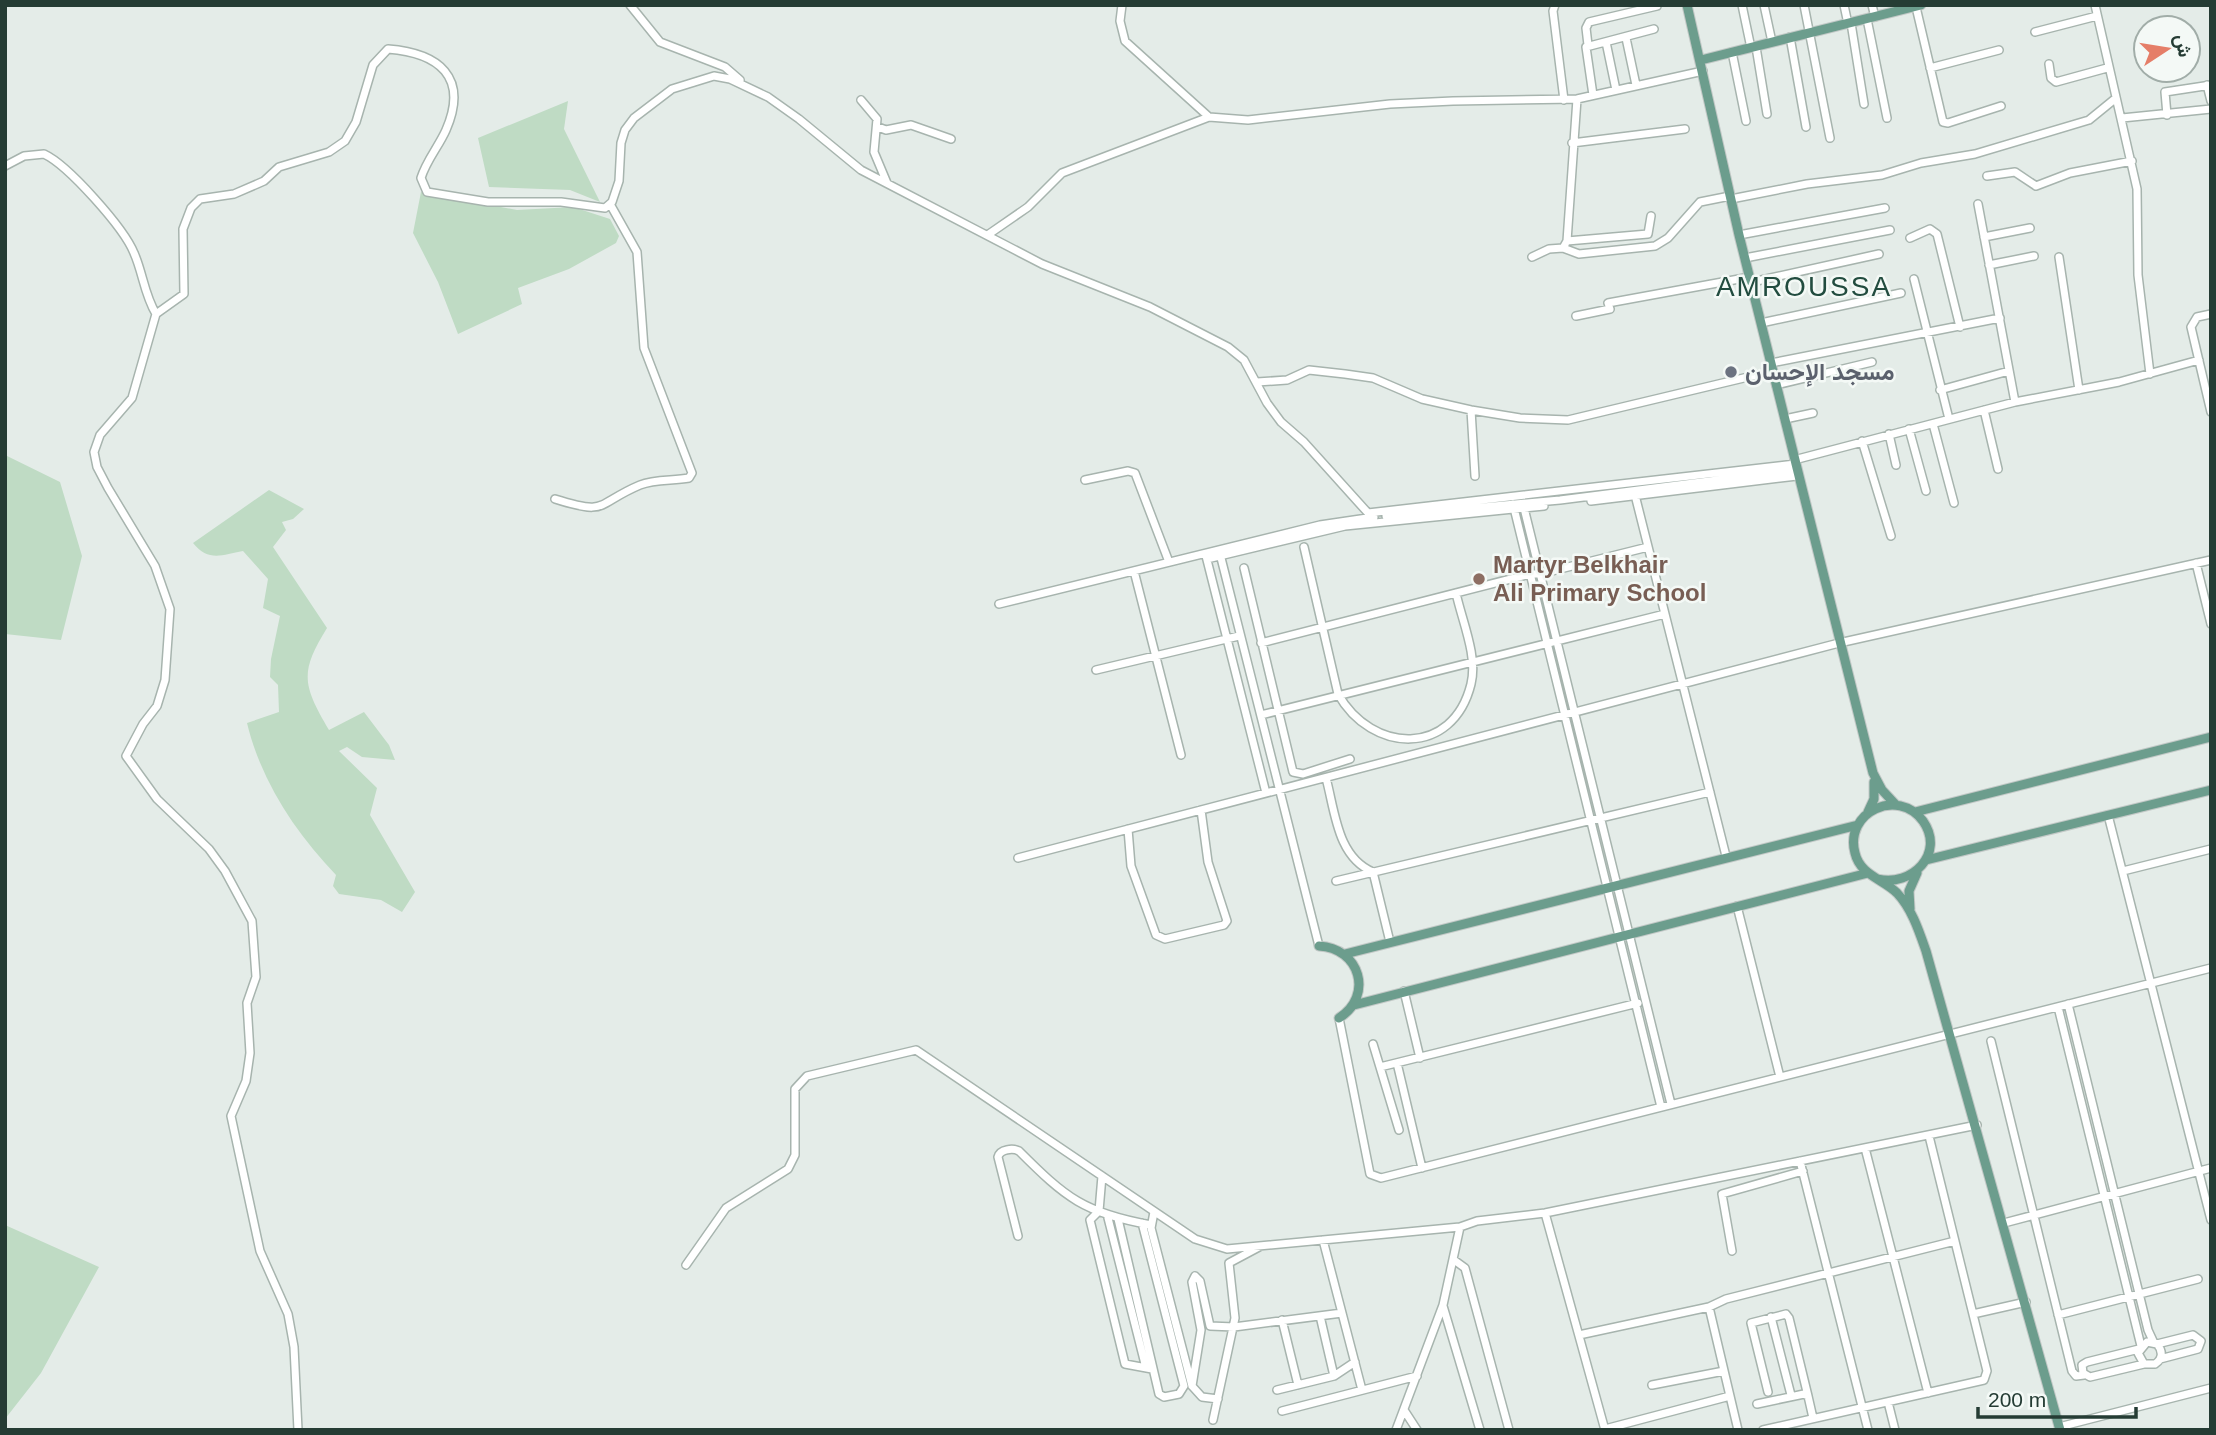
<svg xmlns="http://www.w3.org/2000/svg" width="2216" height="1435" font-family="Helvetica,Vazirmatn,sans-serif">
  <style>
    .green { fill: #bfdbc4 }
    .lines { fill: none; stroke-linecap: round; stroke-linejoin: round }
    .minor-casing { stroke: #a7b4ae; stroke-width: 10 }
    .major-casing { stroke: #c2c8c6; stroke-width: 11 }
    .minor { stroke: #fff; stroke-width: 7 }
    .major { stroke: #6c9d8d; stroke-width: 9 }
    .worship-dot { fill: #6b7280; stroke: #f4f9f6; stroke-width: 2.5 }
    .education-dot { fill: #8d6e63; stroke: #f4f9f6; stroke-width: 2.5 }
    .labels { text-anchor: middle; stroke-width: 5; stroke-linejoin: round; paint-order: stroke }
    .worship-label { font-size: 24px; font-weight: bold; fill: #5b616d; stroke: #f4f9f6; text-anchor: start }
    .education-label { font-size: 24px; font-weight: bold; fill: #785e54; stroke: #f4f9f6; text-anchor: start }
    .quarter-label { font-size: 28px; letter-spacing: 2px; fill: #224c3f; stroke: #f4f9f6 }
  </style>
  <rect width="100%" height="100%" fill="#e4ece8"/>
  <path class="green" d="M568,101L564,129L600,202L570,190L489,187L478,138Z
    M421,192L517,210L573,207L610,219L619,236L616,243L569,269L518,288L522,304L458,334L438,282L413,233Z
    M5,455L60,482L82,556L61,640L5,634Z
    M269,490L304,509L293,519L282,522L286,530L273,547L327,628C299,673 303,685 329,730L364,712L389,745L395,760L362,757L347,747L339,751L377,788L370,815L415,892L402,912L381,900L339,894L333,886L336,875C295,832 261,781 247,723L279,712L278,685L270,677L271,659L280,616L263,608L268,579L243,551C222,555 208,562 193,543Z
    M5,1225L99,1267L41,1373L5,1419Z"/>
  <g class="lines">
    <g class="minor-casing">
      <path id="minor" d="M630,5L660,42L725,67L740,80
        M1122,5L1120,21L1125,41L1209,117L1248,120L1390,104L1453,101L1577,99L1703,71
        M1555,5L1553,11L1564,100
        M1742,5L1751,48
        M1764,5L1772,42
        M1804,5L1830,138
        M1844,5L1848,24
        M1872,5L1875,17
        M2095,5L2137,189L2138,275L2150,374
        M1916,7L1943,122L1948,123L2001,106
        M1867,19L1887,118
        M1851,23L1864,104
        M2035,32L2097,16
        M1790,37L1806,127
        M1626,38L1636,85
        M1606,42L1616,90
        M1588,45L1586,28L1589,22L1657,6
        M1756,47L1767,114
        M1732,52L1746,121
        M2049,64L2051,78L2056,82L2107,68
        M1930,68L1999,50
        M2207,85L2211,101
        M1593,95L1586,47L1654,29
        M861,100L877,119L874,152L887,183
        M2167,115L2165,92L2211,85
        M2122,118L2211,109
        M878,127L886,130L911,125L951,139
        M1572,143L1685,129
        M5,166L24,156L44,154C68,165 124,228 134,253C143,273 144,294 156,314
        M1987,176L2015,172L2036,186L2070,173L2132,161
        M1731,199L1807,184L1882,175L1921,163L1975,154L2089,120L2116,98
        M1978,204L2015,402
        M989,234L1028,207L1062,173L1209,117
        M1739,235L1885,208
        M1984,237L2030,228
        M1910,238L1930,229L1937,234L1960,327
        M1567,241L1648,234L1651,216
        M1563,248L1579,254L1655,246L1668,238L1700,202L1730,196
        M1532,257L1549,249L1563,248L1567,241L1577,99
        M2059,257L2079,390
        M1745,258L1890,230
        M1989,265L2034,256
        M1914,279L1949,419
        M1752,282L1879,254
        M2211,314L2197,317L2191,327L2211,412
        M1576,316L1610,309L1608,303L1750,277
        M1761,323L1901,293
        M1771,363L2000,318
        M1257,382L1287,380L1309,370L1345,374L1373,378L1422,399L1471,410L1520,418L1568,420L1773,371
        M1776,385L1872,362
        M1940,390L2009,371
        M1471,410L1475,476
        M1984,410L1998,469
        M1785,419L1813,413
        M1933,424L1954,503
        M1909,429L1926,491
        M1889,434L1896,465
        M1862,441L1891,536
        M1794,460L2015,402L2119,382L2199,360
        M1085,480L1128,471L1135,473L1169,562
        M1634,491L1726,856
        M555,499C609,516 595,504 640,485C655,479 673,481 689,478L692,473L644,348L637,252L610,204
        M1591,501L1797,476
        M1513,504L1661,1107
        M1523,504L1671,1104
        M1386,516L1560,500L1796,470
        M1304,547L1338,694C1372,754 1453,757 1471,684C1478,656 1462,621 1456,593
        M1220,554L1319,946
        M1206,556L1266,793
        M1207,559L1345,526L1544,506
        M2196,563L2211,624
        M1244,568L1293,772L1303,774L1350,759
        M1134,571L1181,755
        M999,604L1320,525L1374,517
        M1261,643L1530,574H1540L1648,547
        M1096,670L1239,636
        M1261,715L1665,614
        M1326,778C1335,811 1337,857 1373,872L1390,942
        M2108,815L2211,1220
        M1128,829L1131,866L1156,935L1165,939L1224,925L1227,921L1208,862L1201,810
        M1018,858L1839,643L2211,560
        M2123,871L2211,849
        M1336,881L1710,792
        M1737,906L1780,1077
        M1404,991L1420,1058
        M2068,1004L2148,1330L2154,1343
        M2058,1007L2141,1346
        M1339,1018L1370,1174L1381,1178L2211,968
        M1991,1041L2072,1371L2076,1376L2084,1375
        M1373,1044L1399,1130
        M1397,1063L1422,1168
        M1380,1067L1638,1003
        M1865,1148L1928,1393
        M1800,1161L1868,1430
        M1102,1176L1099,1211L1090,1220L1125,1364L1152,1369
        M1154,1212L1151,1228L1192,1386L1202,1397L1218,1399
        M1545,1213L1605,1430
        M1108,1218L1146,1368
        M1118,1219L1159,1394L1164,1397L1179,1394L1184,1386L1142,1223
        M2004,1223L2211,1168
        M1018,1236L998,1157C1000,1149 1013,1148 1019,1151C1066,1198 1084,1213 1151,1225
        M1323,1240L1362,1390
        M1732,1251L1722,1194L1803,1171
        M1454,1260L1465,1268L1509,1430
        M686,1265L726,1208L788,1169L795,1155V1089L807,1076L916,1050L1195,1239L1227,1249L1460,1227L1477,1221L1545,1213L1977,1125
        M1443,1306L1480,1430
        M1709,1307L1738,1430
        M1973,1314L2026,1302
        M2058,1315L2198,1279
        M1320,1316L1334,1376
        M1771,1317L1791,1395
        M1282,1320L1298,1385
        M1579,1335L1709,1307L1726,1299L1955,1241
        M2157,1344C2163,1351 2163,1359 2155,1364H2144L2138,1353L2147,1342L2157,1344L2193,1335L2201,1341L2198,1349L2160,1359
        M2139,1349L2087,1362L2082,1365L2083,1373L2090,1377L2144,1364
        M1652,1385L1724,1371
        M1192,1386L1201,1330L1192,1282L1195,1276L1200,1281L1210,1326L1234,1327L1342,1313
        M1277,1390L1334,1376L1355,1362
        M1768,1392L1751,1323L1786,1314L1789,1318L1808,1396
        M1888,1402L1895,1430
        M1757,1404L1804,1394L1808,1396L1813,1418
        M1404,1410L1417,1430
        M1282,1411L1417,1376
        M1213,1420L1235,1318L1229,1263L1259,1247
        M2059,1427L2211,1388
        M1605,1429L1730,1396
        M298,1430L294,1347L288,1314L260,1251L231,1116L246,1081L250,1053L247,1003L256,977L252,921L225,871L209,849L157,799L126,756L143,724L157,706L165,680L170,609L155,566L108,488L97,467L94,452L100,435L132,398L156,314L184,294L183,229L191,208L200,199L234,194L264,181L279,167L329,152L345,141L356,122L373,65L388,49C439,53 469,77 446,130C439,146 426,161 421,178L427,192L488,202H561L605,208L612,202L619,181L621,143L625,130L634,118L672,89L714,76L730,79L768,97L799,119L861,170L1042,264L1150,307L1228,347L1244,360L1267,403L1281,422L1304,442L1368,513L1795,464
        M1396,1430L1443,1305L1460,1227
        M1763,1430L1984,1380L1987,1371L1929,1136"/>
    </g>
    <g class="major-casing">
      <path id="major" d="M1687,5L1739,235L1873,773L1882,790L1896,805
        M1701,60L1921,5
        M1868,812L1874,799V782
        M1915,812L2211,737
        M1926,860L2211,790
        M1878,879C1911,887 1946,854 1923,821C1898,787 1844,812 1855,853C1860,875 1883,879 1897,893C1912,909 1919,931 1926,951L2060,1430
        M1910,909L1909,891L1917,873
        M1319,946C1360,948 1374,996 1339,1018
        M1345,954L1858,825
        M1354,1005L1868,873"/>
    </g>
    <use href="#minor" class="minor"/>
    <use href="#major" class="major"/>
  </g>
  <circle class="worship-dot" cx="1731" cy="372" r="7"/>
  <circle class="education-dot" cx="1479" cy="579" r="7"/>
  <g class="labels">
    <g class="worship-label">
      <text x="1745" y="380">مسجد الإحسان</text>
    </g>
    <g class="education-label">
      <text x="1493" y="573">Martyr Belkhair<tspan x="1493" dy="28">Ali Primary School</tspan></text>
    </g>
    <g class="quarter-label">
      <text x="1804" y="296">AMROUSSA</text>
    </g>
  </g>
  <rect width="2216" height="1435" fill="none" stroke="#253c34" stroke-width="14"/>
  <g transform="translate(2167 49) rotate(78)"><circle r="33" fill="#f4f9f6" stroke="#a1ada8" stroke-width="2"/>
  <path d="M0-5L12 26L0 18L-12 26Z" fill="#e57e68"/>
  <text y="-10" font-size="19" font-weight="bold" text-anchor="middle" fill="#253c34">ش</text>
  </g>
  <path d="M1978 1407v10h158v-10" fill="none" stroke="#253c34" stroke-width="3.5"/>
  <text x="1988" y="1407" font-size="21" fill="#253c34" stroke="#f4f9f6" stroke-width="5" paint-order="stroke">200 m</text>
</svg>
